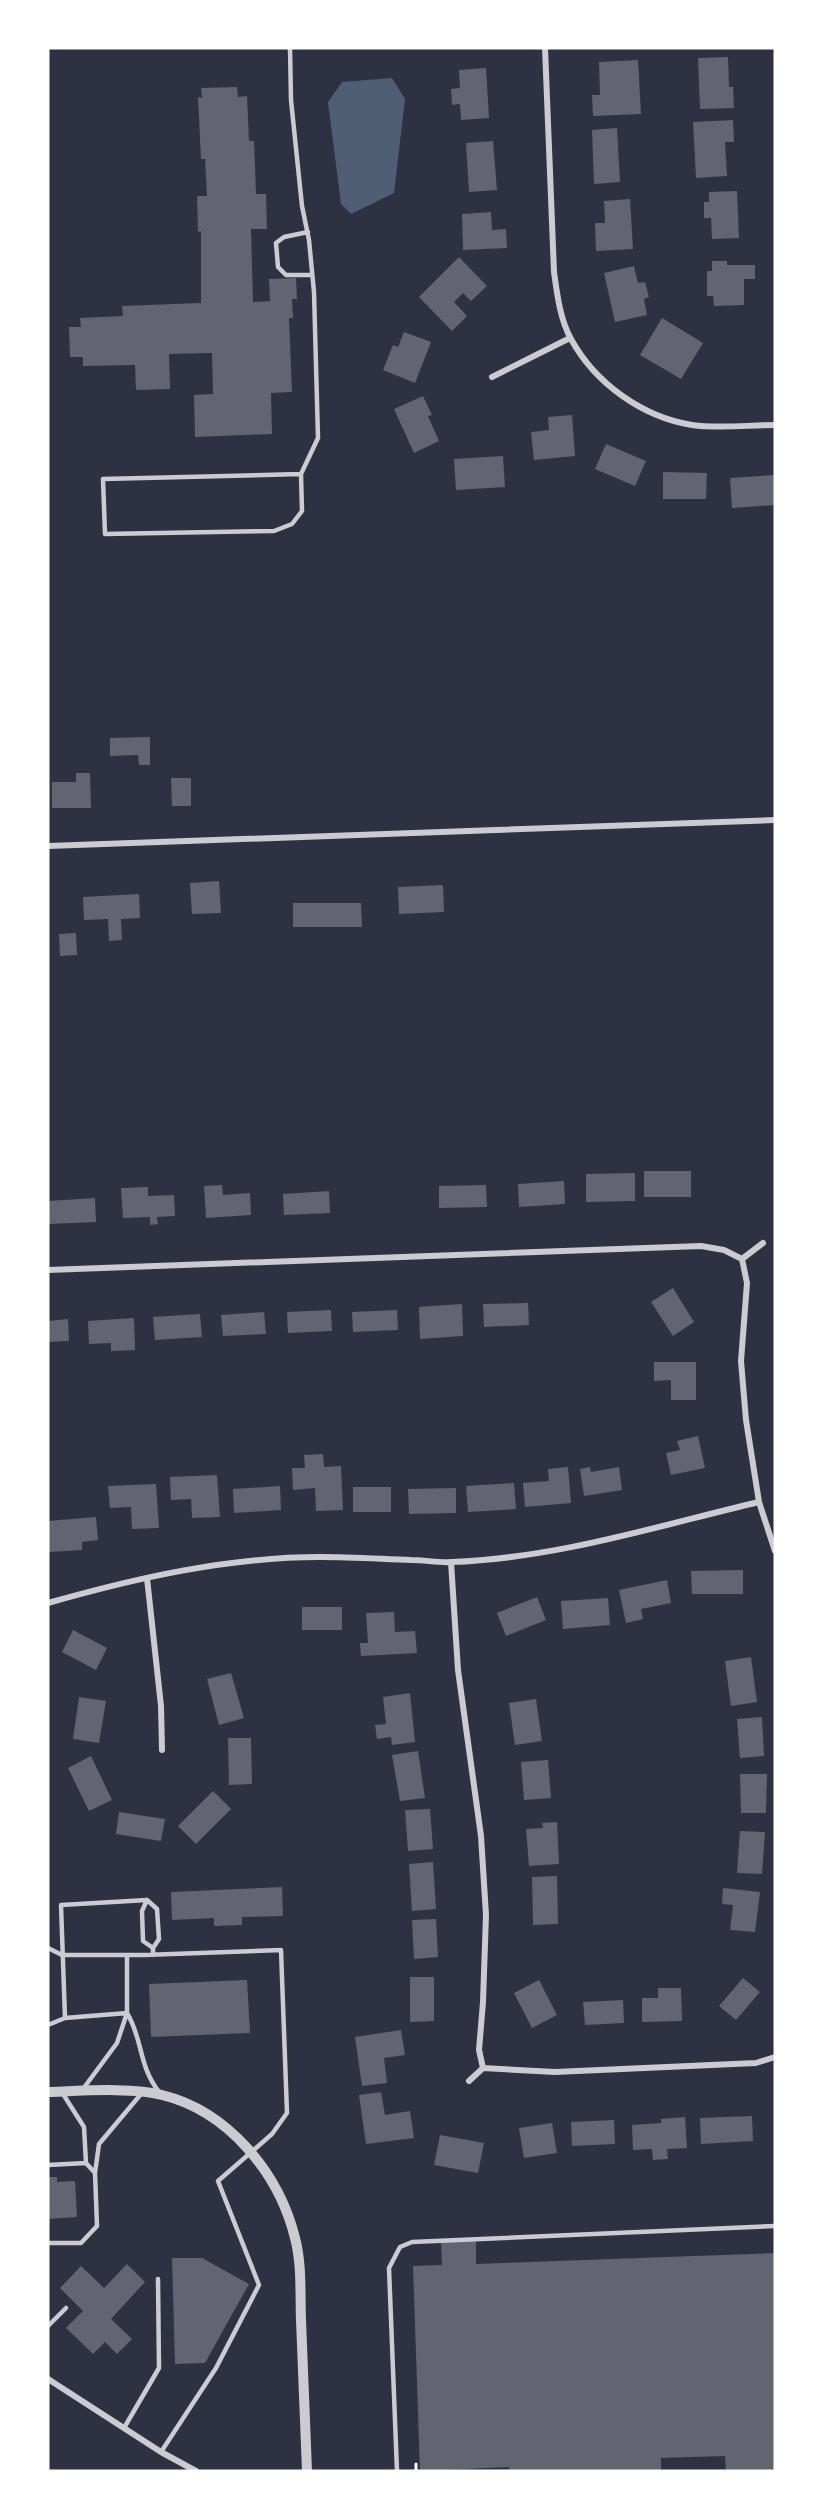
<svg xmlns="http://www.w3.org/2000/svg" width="823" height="2519" font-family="Figtree,sans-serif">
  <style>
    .water { fill: #4f5d75 }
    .building { fill: #626471 }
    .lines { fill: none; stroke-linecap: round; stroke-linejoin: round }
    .path { stroke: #fff; stroke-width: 3 }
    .service { stroke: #caccd0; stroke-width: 4.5 }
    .minor { stroke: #caccd0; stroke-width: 6 }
    .tertiary { stroke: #caccd0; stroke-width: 10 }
  </style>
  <rect width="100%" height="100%" fill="#2d3142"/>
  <path class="water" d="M392,78L405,99L394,193L351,214L341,204L328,102L342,82Z"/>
  <path class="building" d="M728,57L729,87H733L734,108L700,109L698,58Z
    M638,60L641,114L593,116L592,95H600L599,62Z
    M486,68L489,118L461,120L460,104L452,105L451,89L460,88L459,70Z
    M237,87L238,97L247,96L249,141H254L256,194H266L267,229H251L253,302L270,301L269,279L296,278L297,299H292L293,318H289L292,392L271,393L272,434L195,437L194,395L213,394L212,353L169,354L170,389L136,390L135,365L83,366V357H70L69,327H81L80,318L123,316L122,306L201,303V231L198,232L197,196H207L205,159H201L198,97L202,98L201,88Z
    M733,120L734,142H725L727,176L696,178L693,122Z
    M617,128L620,182L594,184L592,130Z
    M493,141L497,190L469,192L466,143Z
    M737,191L739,238L712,239L711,218H704V202H709V192Z
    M630,199L633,249L596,251L595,223H605L604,201Z
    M491,212L492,230L506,229L507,248L463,250L462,214Z
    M459,257L487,286L471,301L463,293L454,302L467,316L452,331L419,297Z
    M712,261H727V265H755V279H744V305L714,306L713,296H707V271H712Z
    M634,266L638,283L645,282L649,297L644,299L647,315L615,322L604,273Z
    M662,318L703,343L681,379L640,355Z
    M404,332L431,342L415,383L383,370L393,345L398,347Z
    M423,396L432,415L428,416L439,441L414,453L394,409Z
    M572,415L575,456L534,460L531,432L549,430L548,417Z
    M606,444L646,461L635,486L595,469Z
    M503,456L505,487L456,490L454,459Z
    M663,472L707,473L706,499H663Z
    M775,475V505L732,508L730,478Z
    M150,737V765H139L138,755L110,756V738Z
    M76,773H90L91,808H52V782H76Z
    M171,778H191V806H172Z
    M219,881L221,913L192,914L190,883Z
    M443,885L444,912L399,914L398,887Z
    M139,894L140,918L121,919L122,940L109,941L108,919L84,920L83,897Z
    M293,903H361L362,927H293Z
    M76,933L77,955L60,956L59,934Z
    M644,1171H691V1197H644Z
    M635,1173V1201L586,1202V1174Z
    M564,1181L565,1204L519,1207L518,1184Z
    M222,1185L223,1195L250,1193L251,1215L206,1218L204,1186Z
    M486,1185L487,1207L439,1208V1186Z
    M148,1187V1196L174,1195L175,1216L157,1217L158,1224L150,1225V1217L123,1218L121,1188Z
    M329,1191L330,1213L284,1215L283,1194Z
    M95,1198L96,1222L49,1224L48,1201Z
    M673,1288L694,1322L673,1336L651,1302Z
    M528,1303L529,1325L484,1327L483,1304Z
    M462,1304L463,1336L420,1339L419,1307Z
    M331,1310L332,1331L288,1333L287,1312Z
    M397,1310L398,1330L353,1332L352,1312Z
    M264,1312L266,1334L223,1336L221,1315Z
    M200,1314L202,1337L155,1340L153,1317Z
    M134,1318L135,1350L111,1351V1343L89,1344L88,1321Z
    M68,1319L69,1341L48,1342V1321Z
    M654,1362H696V1400H671V1380L654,1381Z
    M698,1436L705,1468L671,1475L666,1453L680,1450L677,1441Z
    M323,1454L324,1467L341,1466L343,1510L316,1511L315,1488L293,1490L292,1468H305L304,1455Z
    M568,1467L571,1503L525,1507L523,1483L549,1481L548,1469Z
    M590,1467L591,1472L619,1467L622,1490L584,1496L580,1469Z
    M217,1475L220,1517L192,1518L191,1499L171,1500L170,1477Z
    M514,1483L516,1509L468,1512L466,1486Z
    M156,1484L159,1528L132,1529L131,1507L110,1508L108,1486Z
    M280,1486L281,1510L234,1513L233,1489Z
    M353,1487H391V1512H353Z
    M456,1488V1513L409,1514L408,1489Z
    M96,1517L98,1540L82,1542V1550L49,1552L48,1521Z
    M743,1570V1594H692L691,1571Z
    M667,1580L671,1603L641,1609L643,1619L626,1623L619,1590Z
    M537,1597L546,1620L506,1636L497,1613Z
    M608,1598L610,1625L563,1629L561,1601Z
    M302,1607H342V1630H302Z
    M394,1612L395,1632L415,1631L417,1653L361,1656L360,1643H368L366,1613Z
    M73,1630L107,1648L96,1670L62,1652Z
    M751,1657L757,1702L731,1706L725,1661Z
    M231,1673L244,1718L219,1725L207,1679Z
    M410,1693L415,1742L392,1745L391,1737L377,1739L375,1725L386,1724L383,1697Z
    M79,1697L106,1701L99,1743L73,1739Z
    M536,1699L542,1741L515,1745L509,1703Z
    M762,1717L764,1756L740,1758L737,1719Z
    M228,1738H251L252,1784L229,1785Z
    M418,1751L425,1798L400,1801L392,1755Z
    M91,1756L112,1800L89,1811L68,1768Z
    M548,1760L551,1798L524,1800L521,1762Z
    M740,1774H767L766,1813H741Z
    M213,1791L231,1809L196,1844L178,1826Z
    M430,1809L433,1849L408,1851L405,1810Z
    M119,1812L165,1819L161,1841L116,1834Z
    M557,1822L559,1864L529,1866L526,1829L543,1828L542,1823Z
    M740,1831L765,1832L762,1874L737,1873Z
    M433,1862L436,1909L412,1911L409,1864Z
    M557,1876L558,1924L533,1925L532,1877Z
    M282,1887L283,1916L242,1917V1925L214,1926V1918L172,1920L171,1892Z
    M723,1888L760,1892L755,1932L730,1930L733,1905L722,1904Z
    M436,1919L438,1957L414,1959L412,1920Z
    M410,1977H434V2021L410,2022Z
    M743,1978L760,1992L736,2020L719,2006Z
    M247,1980L250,2033L151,2037L149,1984Z
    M539,1980L557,2015L532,2028L514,1993Z
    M658,1988H681L682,2021L642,2022V1998H658Z
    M623,2000L624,2023L585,2025L583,2002Z
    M401,2030L405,2055L384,2058L387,2083L362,2086L355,2037Z
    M381,2092L385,2115L410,2111L414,2138L366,2144L359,2095Z
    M752,2116L753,2141L701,2144L700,2118Z
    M685,2117L687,2148L667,2149L668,2159L653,2160L652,2149L633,2150L632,2125L661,2123V2119Z
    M614,2120L615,2144L572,2146L571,2122Z
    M552,2123L557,2153L524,2158L519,2128Z
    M440,2135L484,2143L478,2173L434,2165Z
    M48,2177H57V2182L75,2181L77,2217L48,2219Z
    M476,2241V2264L775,2253V2471H726L725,2456L661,2458V2471H509V2467L420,2471L413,2266L442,2265L441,2242Z
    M172,2258H202L249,2284L205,2363L175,2364Z
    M127,2264L145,2282L111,2319L132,2339L117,2354L105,2342L93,2354L66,2328L83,2311L60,2288L81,2266L104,2288Z"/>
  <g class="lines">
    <path class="path" d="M416,2464V2471"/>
    <path class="service" d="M290,48L291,100L302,206L309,240L314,292L318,438L301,474L302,511L292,524L274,531L105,534L103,479L301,474
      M308,232L284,237L276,243L278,267L286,275H312
      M147,1900L142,1911L143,1941L153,1948
      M48,1948L62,1955H144L281,1950L287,2113L272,2134L218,2181L259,2285L216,2368L161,2452
      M127,2013L65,2018L61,1905L147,1900L157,1909L159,1939L153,1948V1955
      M127,2013C143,2039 138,2065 159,2092
      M48,2025L65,2018
      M83,2089L117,2043L127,2013V1955
      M63,2094L84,2127L86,2163L95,2173
      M48,2165L86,2163
      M48,2243H81L97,2226L95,2173L99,2144L141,2094
      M48,2326L66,2308
      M124,2428L159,2368L158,2279
      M397,2471L389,2268L400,2247L412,2242L775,2226"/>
    <path class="minor" d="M545,48L554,272C557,294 560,319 571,339C595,383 642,417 692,425C719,429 748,425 775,425
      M492,377L570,338
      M48,846L775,820
      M742,1259L747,1283L741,1361L746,1420L759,1502L775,1551
      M742,1259L763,1243
      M48,1270L701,1246L724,1250L742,1259
      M451,1562L458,1670L481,1836L486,1915L483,2002L479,2050L483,2068
      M147,1578L161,1706L162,1750
      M48,1603C136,1578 228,1557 320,1557C351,1557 381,1559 411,1560C425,1560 439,1563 452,1562C558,1558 657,1526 759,1502
      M483,2068L555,2072L756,2063L775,2057
      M469,2081L483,2068
      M48,2379L161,2452L196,2471"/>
    <path class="tertiary" d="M48,2092C78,2091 134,2087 162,2095C228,2111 279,2173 295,2238C302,2264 300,2294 301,2320C303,2371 305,2421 307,2471"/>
  </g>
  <rect width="823" height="2519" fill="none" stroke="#ffffff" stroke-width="99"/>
</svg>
